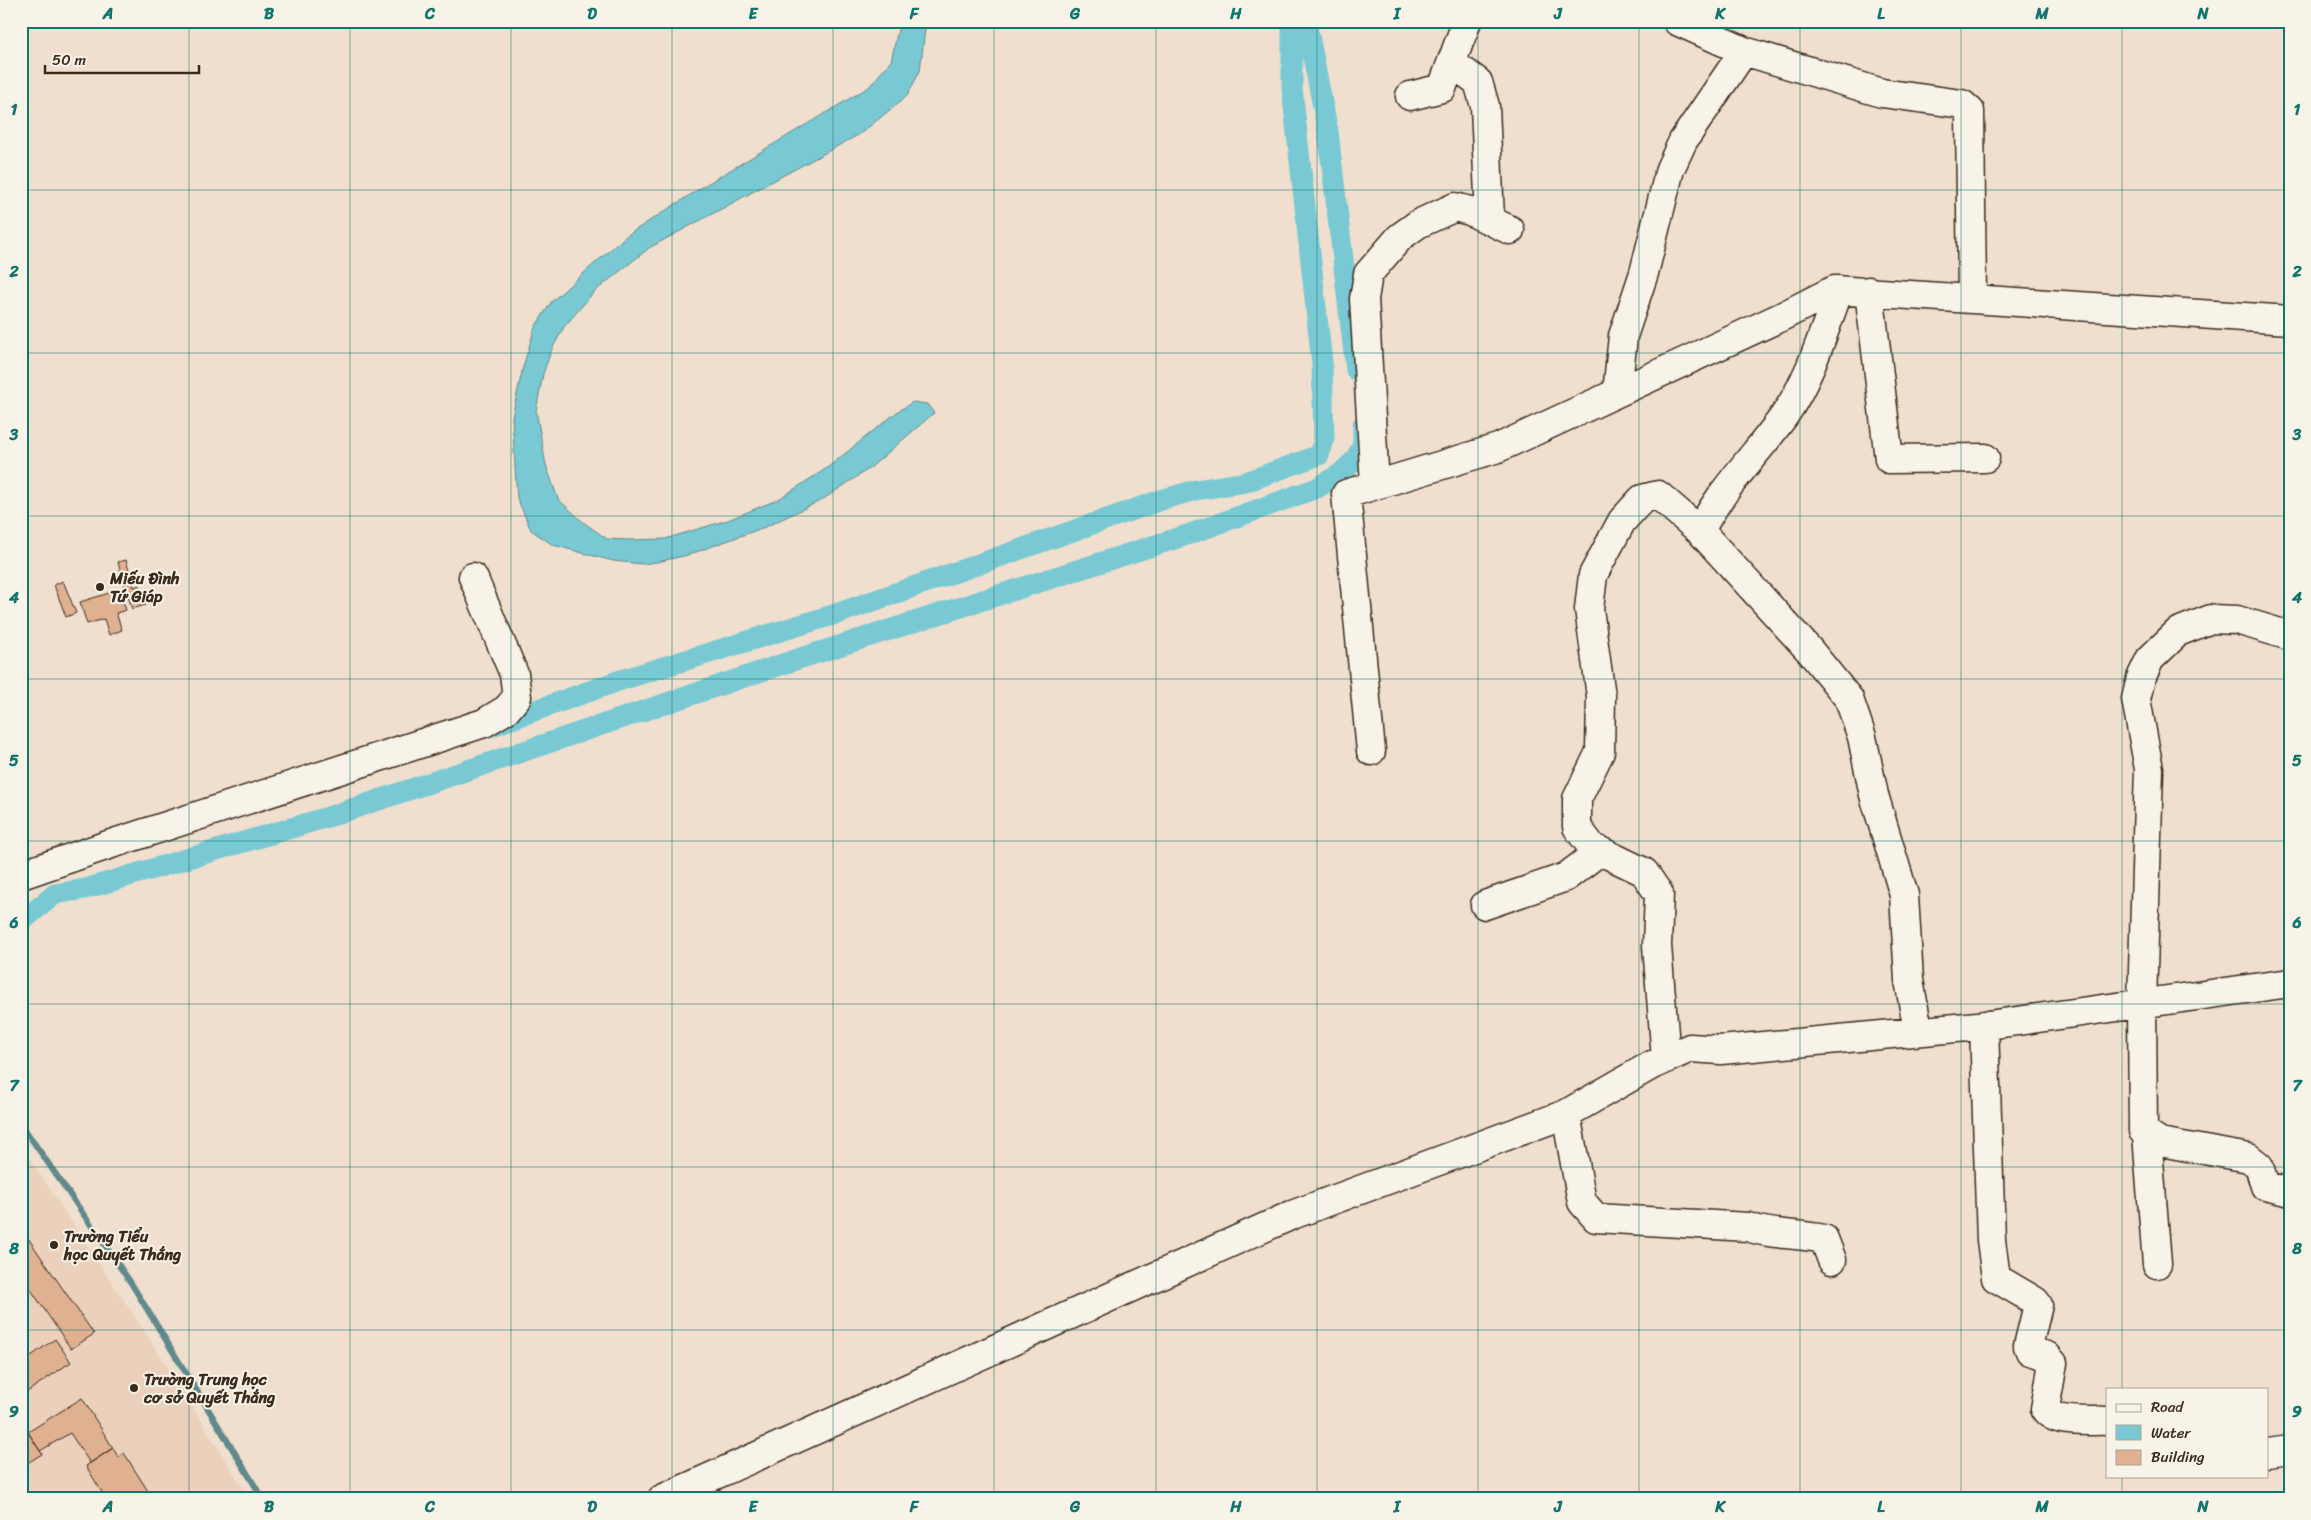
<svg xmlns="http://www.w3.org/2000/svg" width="2311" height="1520" font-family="Sriracha,sans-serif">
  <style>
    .built { fill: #ebd1bb }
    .water { fill: #78c9d3; stroke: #60898b }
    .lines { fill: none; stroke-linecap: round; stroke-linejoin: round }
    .stream { stroke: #60898b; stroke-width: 6 }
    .canal { stroke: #78c9d3; stroke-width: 21 }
    .building { fill: #dfb190; stroke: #3b2a1e }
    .minor-casing { stroke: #3b2a1e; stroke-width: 31 }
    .minor { stroke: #f7f3e8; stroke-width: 28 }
    .grid { fill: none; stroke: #0f766e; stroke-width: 1; stroke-opacity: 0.55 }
    .poi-dot { fill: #3b2a1e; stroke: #f7f3e8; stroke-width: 2 }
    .labels { text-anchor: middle; stroke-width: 4; stroke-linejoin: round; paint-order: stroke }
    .poi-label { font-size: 16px; font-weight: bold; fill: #3b2a1e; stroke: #f7f3e8; text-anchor: start }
    .neatline { fill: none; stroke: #0f766e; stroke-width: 2 }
    .grid-label { font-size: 16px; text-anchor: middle; font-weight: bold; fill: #0f766e }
  </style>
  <rect width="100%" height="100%" fill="#f0dfce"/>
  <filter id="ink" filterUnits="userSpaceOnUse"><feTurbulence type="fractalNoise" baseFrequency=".02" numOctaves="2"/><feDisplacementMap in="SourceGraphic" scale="10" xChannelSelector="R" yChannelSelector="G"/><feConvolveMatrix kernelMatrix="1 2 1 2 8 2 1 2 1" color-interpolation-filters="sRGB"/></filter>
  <g filter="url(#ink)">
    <path class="built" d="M21,1146L153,1344L250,1499H21Z"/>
    <path class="water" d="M900,21H926L920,71L907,96L860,134L649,248L594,292L564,327L551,351L543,374L536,411L546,465L558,499L583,522L607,539L629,540L665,539L728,520L779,499L827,468L897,412L913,402L927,404L934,413L870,468L822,500L765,527L688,555L657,562L642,564L613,561L553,545L531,530L517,498L512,417L523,367L535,327L552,301L626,236L707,184L869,87L891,61Z"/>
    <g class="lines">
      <path class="stream" d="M21,1124L131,1283L263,1499"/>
      <path class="canal" d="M1306,21L1328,132L1356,370
        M492,726L618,681L836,614L1164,499L1196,490L1246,482L1319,455L1324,440L1322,363L1292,88V21
        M21,922L55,894L85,889L328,817L798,659L1187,535L1317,488L1340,474L1355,460L1363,445V425"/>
    </g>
    <path class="building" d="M126,560L134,587L140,585L146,605L132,609L118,562Z
      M63,581L76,613L66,617L54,585Z
      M119,590L126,610L116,613L122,630L109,635L104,619L87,624L80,602Z
      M21,1228L94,1334L71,1349L21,1275Z
      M55,1339L71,1362L21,1396V1363Z
      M82,1398L113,1448L90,1463L70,1433L40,1451L28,1432Z
      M28,1432L42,1454L21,1467V1436Z
      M113,1448L118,1457L124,1453L153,1499H106L86,1466Z"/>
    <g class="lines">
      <g class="minor-casing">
        <path id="minor" d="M1677,21L1744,51L1882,93L1962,104L1970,111L1972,299
          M1452,63L1478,82L1485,106L1490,219
          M1410,96L1442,88L1467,21
          M1839,290C1823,333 1810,379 1784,416C1756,455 1721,489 1700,531L1810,651L1849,699L1862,737L1874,795L1904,895L1909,980L1918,1031
          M1869,291L1889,459L1985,458
          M1617,393L1623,336L1644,273L1670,169L1683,141L1744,51
          M1375,485L1364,299L1368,274L1400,237L1418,224L1455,207L1470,211L1510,230
          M2290,636L2237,620L2211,619L2178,632L2150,659L2141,678L2136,699L2149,769L2142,1004L2143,1131L2160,1142L2249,1158L2259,1166L2265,1186L2290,1192
          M1371,751L1346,494L1498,448L1781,317L1834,290L2290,320
          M21,875L105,846L484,723L507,709L517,697L514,674L473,577
          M1485,905L1566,877L1600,851
          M1984,1025L1991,1240L1996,1278L2035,1301L2038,1305L2028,1346L2030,1351L2047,1356L2053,1363L2045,1409C2055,1425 2090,1420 2107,1421
          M1666,1059L1657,946L1659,894L1644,872L1592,847L1577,827V799L1600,752L1601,696L1589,609L1593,575L1622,521L1642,499L1658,495L1700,531
          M1566,1114L1582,1202L1596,1218L1748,1227C1773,1236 1798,1233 1824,1239L1832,1260
          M2147,1135L2157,1264
          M2267,1453L2290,1450
          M662,1499L1292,1215L1566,1114L1650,1066L1690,1048L1721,1050L1988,1025L2290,983"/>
      </g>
      <use href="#minor" class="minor"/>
    </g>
  </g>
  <path class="grid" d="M189,21V1499M350,21V1499M511,21V1499M672,21V1499M833,21V1499M994,21V1499M1156,21V1499M1317,21V1499M1478,21V1499M1639,21V1499M1800,21V1499M1961,21V1499M2122,21V1389M21,190H2290M21,353H2290M21,516H2290M21,679H2290M21,841H2290M21,1004H2290M21,1167H2290M21,1330H2290M2122,1476V1499"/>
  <g class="poi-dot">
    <circle cx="100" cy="587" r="5"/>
    <circle cx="54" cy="1245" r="5"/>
    <circle cx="134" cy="1388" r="5"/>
  </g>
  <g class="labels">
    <g class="poi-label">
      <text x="110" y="584">Miếu Đình<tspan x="110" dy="18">Tứ Giáp</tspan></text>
      <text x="64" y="1242">Trường Tiểu<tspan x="64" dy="18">học Quyết Thắng</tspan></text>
      <text x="144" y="1385">Trường Trung học<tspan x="144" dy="18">cơ sở Quyết Thắng</tspan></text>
    </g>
  </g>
  <rect width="2311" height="1520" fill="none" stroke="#f7f3e8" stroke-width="55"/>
  <rect x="2106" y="1388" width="162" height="90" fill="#f7f3e8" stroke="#aca397"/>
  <rect x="2116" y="1404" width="25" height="8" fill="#f7f3e8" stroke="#aca397"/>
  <text x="2151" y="1412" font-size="15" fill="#3b2a1e">Road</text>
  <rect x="2116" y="1425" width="25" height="15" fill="#78c9d3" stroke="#aca397"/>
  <text x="2151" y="1438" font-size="15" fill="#3b2a1e">Water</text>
  <rect x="2116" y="1450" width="25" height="15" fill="#dfb190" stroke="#aca397"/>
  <text x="2151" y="1462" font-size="15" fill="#3b2a1e">Building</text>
  <path d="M45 65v8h154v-8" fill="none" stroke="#3b2a1e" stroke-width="2.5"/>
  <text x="52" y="65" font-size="15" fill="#3b2a1e" stroke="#f7f3e8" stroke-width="4" paint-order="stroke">50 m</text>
  <rect x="28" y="28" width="2256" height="1464" class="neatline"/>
  <g class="grid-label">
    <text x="108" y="19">A</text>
    <text x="269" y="19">B</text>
    <text x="430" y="19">C</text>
    <text x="592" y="19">D</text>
    <text x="753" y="19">E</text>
    <text x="914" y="19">F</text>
    <text x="1075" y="19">G</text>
    <text x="1236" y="19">H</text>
    <text x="1397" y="19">I</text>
    <text x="1558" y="19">J</text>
    <text x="1720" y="19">K</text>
    <text x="1881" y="19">L</text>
    <text x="2042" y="19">M</text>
    <text x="2203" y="19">N</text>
    <text x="14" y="115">1</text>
    <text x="2297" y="115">1</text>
    <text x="14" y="277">2</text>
    <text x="2297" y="277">2</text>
    <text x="14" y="440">3</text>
    <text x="2297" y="440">3</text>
    <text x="14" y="603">4</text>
    <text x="2297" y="603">4</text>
    <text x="14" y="766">5</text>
    <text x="2297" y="766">5</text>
    <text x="14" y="928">6</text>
    <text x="2297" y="928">6</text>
    <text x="14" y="1091">7</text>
    <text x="2297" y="1091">7</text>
    <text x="14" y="1254">8</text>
    <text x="2297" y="1254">8</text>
    <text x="14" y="1417">9</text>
    <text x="2297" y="1417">9</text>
    <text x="108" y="1512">A</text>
    <text x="269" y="1512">B</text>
    <text x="430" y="1512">C</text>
    <text x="592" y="1512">D</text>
    <text x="753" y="1512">E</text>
    <text x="914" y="1512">F</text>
    <text x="1075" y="1512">G</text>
    <text x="1236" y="1512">H</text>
    <text x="1397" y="1512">I</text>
    <text x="1558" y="1512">J</text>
    <text x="1720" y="1512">K</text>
    <text x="1881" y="1512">L</text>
    <text x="2042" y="1512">M</text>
    <text x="2203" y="1512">N</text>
  </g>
</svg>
